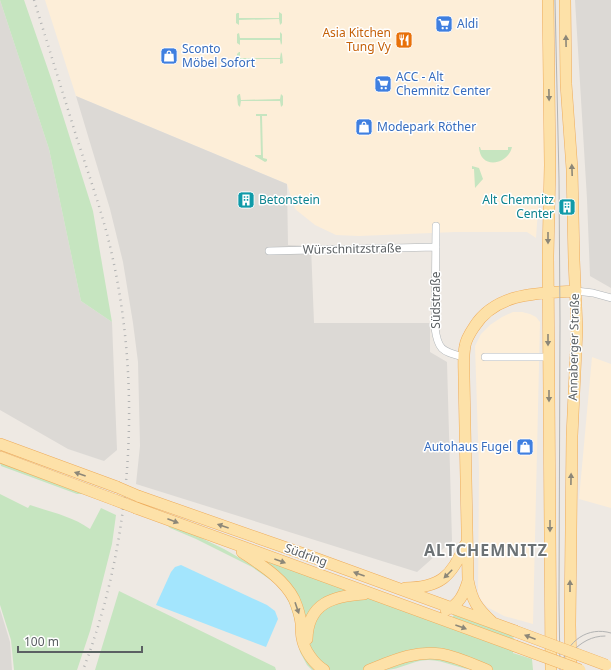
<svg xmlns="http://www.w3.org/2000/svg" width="611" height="670" font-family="'Noto Sans',sans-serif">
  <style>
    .commercial { fill: #fdeed8 }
    .industrial { fill: #dcd9d5 }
    .green { fill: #c6e5c0 }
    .water { fill: #a3e5fd }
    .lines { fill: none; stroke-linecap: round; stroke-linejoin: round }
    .street-casing { stroke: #b0b5b8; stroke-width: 8 }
    .primary-casing { stroke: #eeac5b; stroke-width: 12 }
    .street { stroke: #fff; stroke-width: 7 }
    .primary { stroke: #fde1a8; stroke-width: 11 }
    .tram { stroke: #b2b3b3; stroke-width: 1 }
    .rail { stroke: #b2b3b3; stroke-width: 2.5; stroke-dasharray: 1 5; stroke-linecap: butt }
    .primary-bridge-casing { stroke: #eeac5b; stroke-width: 12; stroke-linecap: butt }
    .primary-bridge { stroke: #fde1a8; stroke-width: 11 }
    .oneway { fill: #8c8778 }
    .labels { text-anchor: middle; stroke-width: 3; stroke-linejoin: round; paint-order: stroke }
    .shop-label { font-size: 12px; fill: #366cbe; stroke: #fff; text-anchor: start }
    .food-label { font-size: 12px; fill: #c56008; stroke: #fff; text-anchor: end }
    .culture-label { font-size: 12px; fill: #0d838f; stroke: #fff; text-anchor: start }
    .street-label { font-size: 12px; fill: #5b6063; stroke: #fff }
    .district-label { font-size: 16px; font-weight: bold; letter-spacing: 1px; fill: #6c7275; stroke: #fff }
  </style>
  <rect width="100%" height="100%" fill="#eee9e3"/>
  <path class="commercial" d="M45,0H548V185L539,196L536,238L527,232H455L359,236L336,235L315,225L295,209L287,184L76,96Z
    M513,312H522L530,314L536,317L540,322L533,624L504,616L487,607L481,600L478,592L479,469L475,346L481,334L490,325L502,317Z
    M592,357L611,364V508L579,499Z"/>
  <path class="industrial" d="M0,0L49,149L81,301L112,322L117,450L104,461L68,449L0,410Z
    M575,0H611V288L590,276L587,199Z
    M76,96L287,184L288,245L311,246L314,323H430V352L447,362L452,541L417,572L136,484L140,446L138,362L133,323L123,262L110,209Z
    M0,609L10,642L12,670H0Z"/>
  <path class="green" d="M0,0H24L52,81L93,211L112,322L81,301L49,149Z
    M279,12L282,14V23L280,25L279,19L239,20V25L236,23V14L237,13H239V18H279Z
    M280,32L282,34V43L281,45L280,40H240V45L237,43V34L239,33L240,38H280Z
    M239,52H240V58H280L281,52L282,54L283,63L280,64V59H240L239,65L237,63V54Z
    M239,94H240L241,100L280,99L281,94L283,96V105L281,107L280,101H241L240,107L238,105L237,96Z
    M256,114H267V116H262L263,158L267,159V161L265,162L255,156V155H261L260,116H256Z
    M479,147H480L481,150H508V147H512C508,165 480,170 479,147Z
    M472,166L479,168L483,179L475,188L474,169H472Z
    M0,462L85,494H77L1,466Z
    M0,494L28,508L30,505C50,512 72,516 90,529L101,508L116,515L112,544L90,631L77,670H14L11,640L0,605Z
    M166,524L193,534L224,549L245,561L277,581L292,604L303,656L314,670H312L307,665L300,652L297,638L296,624L290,605L286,596L275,583L252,567L196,539L170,528Z
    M230,543L515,646L513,653L532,659L533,670H487L441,654L369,670H324L315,663L294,599Z
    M119,591L275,667L276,670H95Z
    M454,614L513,635L512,637L514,638L513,641L452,618Z
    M440,658L478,670C460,670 445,660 428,660C413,660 400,670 385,670L413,659Z"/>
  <path class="water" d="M181,565L267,605L275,611L278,619L266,647L156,605L171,572L175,567Z"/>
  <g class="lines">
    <g class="street-casing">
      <path id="street" d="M436,226L435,328C438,351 443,351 463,357
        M269,251L436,247
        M576,291L593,293L611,298
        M485,357H549"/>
    </g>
    <g class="primary-casing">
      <path id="primary" d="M548,0L550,165L548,256L551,670
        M565,0L566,84L572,169L574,260L577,329L572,436L570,625L571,670
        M0,444L117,487
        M0,457L115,500
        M138,496L301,553L515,631
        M136,508L515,646
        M242,552C261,565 283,578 294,599C297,606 300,615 301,623C301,628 301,633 302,638C304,650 314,664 324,670
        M405,588C440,588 452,576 465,545
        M446,610C459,605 464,594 468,581
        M492,622C477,608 472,601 468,580L464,377C464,367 463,356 465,346C466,339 470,333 474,327C496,292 539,293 576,291
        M307,639C308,603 333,596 364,594
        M369,670C392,661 415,650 441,654C457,657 472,664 487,670"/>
    </g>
    <use href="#street" class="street"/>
    <use href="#primary" class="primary"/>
    <path class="tram" d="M555,0L559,179L560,322L559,603L560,670
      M572,652C581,642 592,636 605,636
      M562,664C567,641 588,626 611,633"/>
    <path class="rail" d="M34,0C49,48 64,97 79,145C89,175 99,204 107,234C143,374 135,535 83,670"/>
    <g class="primary-bridge-casing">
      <path id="primary-bridge" d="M117,487L138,496
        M115,500L136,508
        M515,631L606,665
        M515,646L580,670"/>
    </g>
    <use href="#primary-bridge" class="primary-bridge"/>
  </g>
  <defs><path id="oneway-solid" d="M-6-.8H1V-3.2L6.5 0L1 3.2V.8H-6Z"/></defs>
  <g class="oneway">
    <use href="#oneway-solid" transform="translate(566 41) rotate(-91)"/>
    <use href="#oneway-solid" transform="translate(549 95) rotate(89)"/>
    <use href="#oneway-solid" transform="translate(572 170) rotate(-92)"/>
    <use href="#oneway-solid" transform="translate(548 238) rotate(90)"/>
    <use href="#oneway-solid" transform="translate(548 340) rotate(90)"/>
    <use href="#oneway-solid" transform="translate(549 396) rotate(90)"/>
    <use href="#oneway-solid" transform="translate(80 474) rotate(-161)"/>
    <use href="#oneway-solid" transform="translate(571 479) rotate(-89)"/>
    <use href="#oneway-solid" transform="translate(173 521) rotate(21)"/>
    <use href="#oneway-solid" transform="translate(223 526) rotate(-161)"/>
    <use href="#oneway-solid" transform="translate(550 526) rotate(90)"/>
    <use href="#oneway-solid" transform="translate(280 561) rotate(20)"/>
    <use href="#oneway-solid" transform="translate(359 574) rotate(-160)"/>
    <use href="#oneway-solid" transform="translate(448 574) rotate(135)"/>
    <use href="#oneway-solid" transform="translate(570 586) rotate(-90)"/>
    <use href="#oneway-solid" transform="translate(297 608) rotate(71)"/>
    <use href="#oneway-solid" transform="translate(461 627) rotate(20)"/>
    <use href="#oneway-solid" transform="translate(530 637) rotate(-159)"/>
  </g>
  <defs>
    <g id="supermarket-square" transform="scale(0.9)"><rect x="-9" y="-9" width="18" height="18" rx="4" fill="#3f7fe0" stroke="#fff"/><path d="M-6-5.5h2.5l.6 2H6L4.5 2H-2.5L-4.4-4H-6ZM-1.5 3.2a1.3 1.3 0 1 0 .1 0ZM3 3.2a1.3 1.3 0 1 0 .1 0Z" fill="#fff"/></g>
    <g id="restaurant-square" transform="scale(0.9)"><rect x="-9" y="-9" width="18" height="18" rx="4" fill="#e8710a" stroke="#fff"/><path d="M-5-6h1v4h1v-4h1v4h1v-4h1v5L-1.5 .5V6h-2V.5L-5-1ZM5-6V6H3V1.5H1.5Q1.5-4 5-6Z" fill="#fff"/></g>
    <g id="shop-square" transform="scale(0.9)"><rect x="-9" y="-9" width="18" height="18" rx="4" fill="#3f7fe0" stroke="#fff"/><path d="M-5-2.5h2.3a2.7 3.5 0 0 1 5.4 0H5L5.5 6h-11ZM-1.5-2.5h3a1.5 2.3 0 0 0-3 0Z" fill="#fff"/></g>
    <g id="building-square" transform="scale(0.9)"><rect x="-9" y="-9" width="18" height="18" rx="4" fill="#0f9aa8" stroke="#fff"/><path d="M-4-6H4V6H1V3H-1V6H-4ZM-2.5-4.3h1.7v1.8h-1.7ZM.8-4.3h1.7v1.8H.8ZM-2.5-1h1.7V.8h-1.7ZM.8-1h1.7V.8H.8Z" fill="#fff"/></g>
  </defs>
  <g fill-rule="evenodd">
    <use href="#supermarket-square" x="444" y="24"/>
    <use href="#restaurant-square" x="404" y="40"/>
    <use href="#shop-square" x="169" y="56"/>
    <use href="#supermarket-square" x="383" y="84"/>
    <use href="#shop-square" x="364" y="127"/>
    <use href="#building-square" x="246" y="200"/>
    <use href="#building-square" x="567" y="207"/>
    <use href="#shop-square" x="525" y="447"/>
  </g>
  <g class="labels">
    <g class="shop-label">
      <text x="457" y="28">Aldi</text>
      <text x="182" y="53">Sconto<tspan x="182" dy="14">Möbel Sofort</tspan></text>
      <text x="396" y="81">ACC - Alt<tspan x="396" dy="14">Chemnitz Center</tspan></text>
      <text x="377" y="131">Modepark Röther</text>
      <text x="512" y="451" text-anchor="end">Autohaus Fugel</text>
    </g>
    <g class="food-label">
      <text x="391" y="37">Asia Kitchen<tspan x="391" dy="14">Tung Vy</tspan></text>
    </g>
    <g class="culture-label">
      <text x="259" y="204">Betonstein</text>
      <text x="554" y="204" text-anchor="end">Alt Chemnitz<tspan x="554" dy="14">Center</tspan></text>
    </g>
    <g class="street-label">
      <text transform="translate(352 249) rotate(-1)" y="4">Würschnitzstraße</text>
      <text transform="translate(436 300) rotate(-90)" y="4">Südstraße</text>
      <text transform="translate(574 347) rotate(-89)" y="4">Annaberger Straße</text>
      <text transform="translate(306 555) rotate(20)" y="4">Südring</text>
    </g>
    <g class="district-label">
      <text x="486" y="556">ALTCHEMNITZ</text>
    </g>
  </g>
  <path d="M18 646v6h124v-6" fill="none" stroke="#5b6063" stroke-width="2"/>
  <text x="24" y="646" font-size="12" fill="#5b6063" stroke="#ffffff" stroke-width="3" paint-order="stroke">100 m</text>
</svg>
